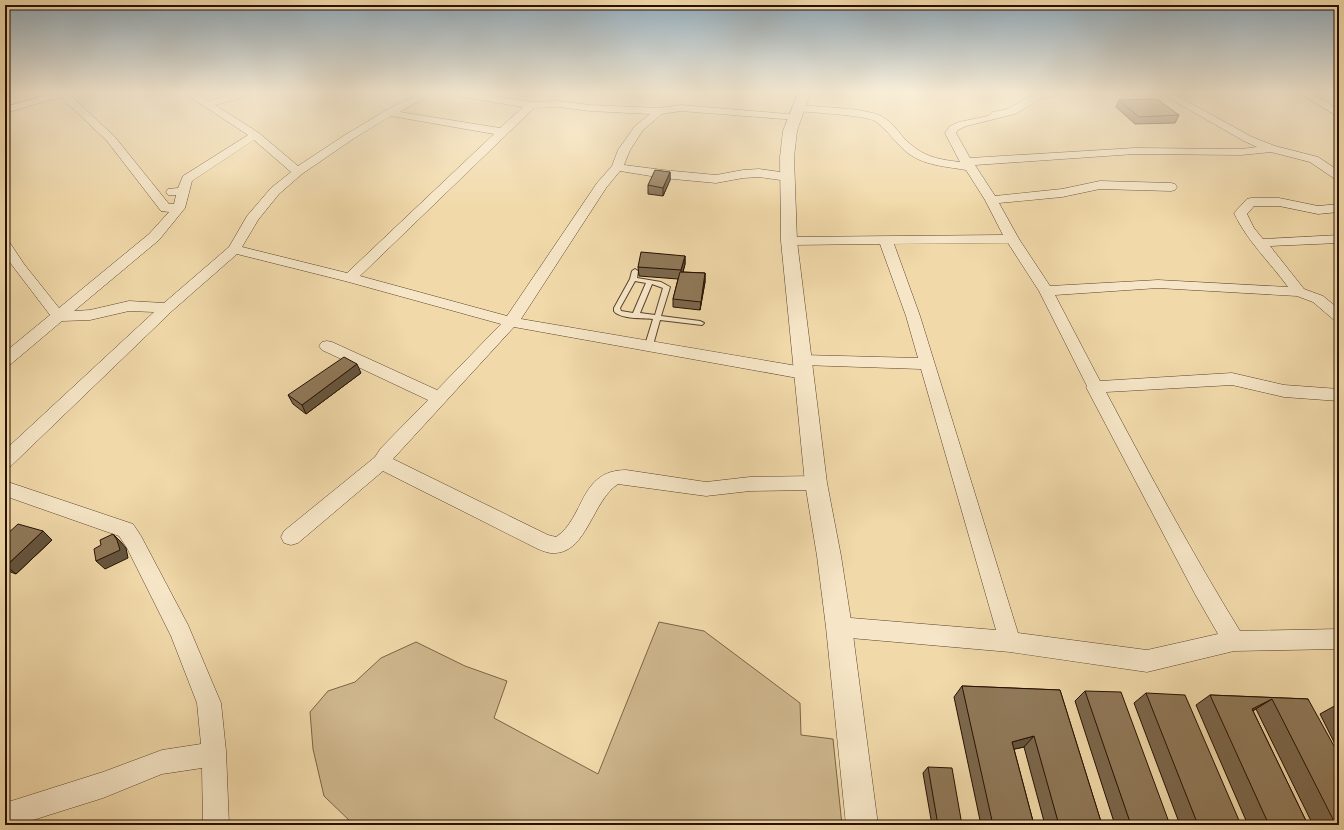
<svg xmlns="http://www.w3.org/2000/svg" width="1344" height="830" font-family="'IM FELL Double Pica',serif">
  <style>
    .green { fill: #cfb78d; stroke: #7b6448 }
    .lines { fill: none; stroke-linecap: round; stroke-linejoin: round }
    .service-casing { stroke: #5a422c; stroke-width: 2 }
    .minor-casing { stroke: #5a422c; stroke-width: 1 }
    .tertiary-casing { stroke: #5a422c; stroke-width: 1 }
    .service { fill: #f6e6c7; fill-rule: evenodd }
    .minor { fill: #f6e6c7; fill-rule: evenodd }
    .tertiary { fill: #f6e6c7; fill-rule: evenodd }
    .wall { fill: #7c684d; stroke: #271002 }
    .shaded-wall { fill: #65553e; stroke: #271002 }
    .building { fill: #907959; stroke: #271002 }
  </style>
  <rect width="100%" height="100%" fill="#f1d9a9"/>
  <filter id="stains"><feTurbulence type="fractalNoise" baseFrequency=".005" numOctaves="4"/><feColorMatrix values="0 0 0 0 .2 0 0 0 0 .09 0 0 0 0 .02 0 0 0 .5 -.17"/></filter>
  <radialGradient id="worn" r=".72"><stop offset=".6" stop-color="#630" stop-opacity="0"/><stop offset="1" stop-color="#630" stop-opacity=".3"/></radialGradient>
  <path class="green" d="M659,622L704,631L800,703L801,735L833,739L842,825H354L324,796L313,749L310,712L328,691L355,682L381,658L416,642L465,666L507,681L494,718L598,774Z"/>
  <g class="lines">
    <g class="service-casing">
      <path id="service" d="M635,269L638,271L637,278L661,282L670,287L661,316L700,321L704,323L702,325L660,320L653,345L649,347H646L645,345L653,319C643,318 619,319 614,311V308L630,279L632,271ZM635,281L646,283L633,313L621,311L620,308ZM652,284L663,288L655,315L640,313Z"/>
    </g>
    <g class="minor-casing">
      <path id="minor" d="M54,93H70L69,94L115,137L169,204H174L176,195H168L166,192L168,189L178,188L183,176L248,135L184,93H196L208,101L236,93H252L251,95L215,105L259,133L298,166L345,135L385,111L420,93H433L400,112L500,128L523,107L458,96L453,93H476L531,102L559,101L590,105L659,108L681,105L800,115L801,117L800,119L796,120L681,111L662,114L643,130L630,150L624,165L663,170L716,175L743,170L759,169L788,173L792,174L794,177L792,180L788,181L759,177L743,178L716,183L663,178L620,171L606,188L521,319L803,367L809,369L811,373L809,377L803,379L514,327L393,459L548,535L556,537C585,518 579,470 626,470L706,482L750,477L816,476L823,478L825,483L823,488L816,490L750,491L706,496L618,484C593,500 587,551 556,553C550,554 543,551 538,549L383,471L298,543L291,545L284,543L281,537L284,531L375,457L381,448L428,400L322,350L319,346L322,342L327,341L332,342L437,390L501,324L345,281L237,254L172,311L11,466L5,468V450L154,312L129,311L90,320L62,321L11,364L5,365V352L50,315L5,256V242L10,243L24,264L59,308L149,234L169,212L161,211L107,141L61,97L5,113V107ZM559,107L590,111L650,114L635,126L618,150L612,166L597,183L507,316L360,276L534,108ZM391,116L494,134L347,273L242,247L258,220L279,194L302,174L353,139ZM254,140L291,172L271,188L247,216L229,247L164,303L129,301L90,310L74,311L159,240L185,208L192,181Z
        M1036,93H1060L1059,95L1043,98L1015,114L966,126L958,130L956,133L970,158L1135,148L1241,149L1257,147L1244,141L1160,93H1172L1252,137L1275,146L1318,157L1339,171V180L1335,179L1310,162L1271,152L1241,155L1135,154L975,165L995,196L1062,189L1100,181L1171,183L1175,184L1177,187L1175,190L1171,191L1100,189L1062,197L999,203L1019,239L1050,286L1158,280L1288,287C1269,261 1247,241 1234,213L1247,199L1251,198H1279L1318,206L1339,204V212L1318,214L1279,206H1254L1247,214L1254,228L1263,239L1339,235V243L1270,246L1304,289L1323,296L1339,309V322L1334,320L1313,302L1297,296L1158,288L1055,295L1100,381L1232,373L1284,385L1339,389V401L1284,397L1232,385L1106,392C1149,473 1192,553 1240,631L1339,629V649L1234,651L1147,672L1010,652L839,637L831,634L828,627L831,620L839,617L996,630L921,369L802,365L796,364L794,360L796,356L802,355L918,358L906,316L880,244L789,245L784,244L782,241L784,238L789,237L1003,235L985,200L966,170C942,166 918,165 901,147C892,138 885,128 875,121C863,115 815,113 799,111L794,108L799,105C819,107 865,108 881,116C890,121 897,129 903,137C921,156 935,159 960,162L945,133L950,126L959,122L988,116L993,112L1008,109ZM1008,243L1039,291L1087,386L1086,387L1195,594L1218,634L1147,650L1018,633L920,316L894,244Z
        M1299,93H1311L1339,110V117Z
        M5,481L133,524L141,536L188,625L221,703L226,751L229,825H203L202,768L162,774L103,798L17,825H5V803L103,772L162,750L201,744L197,703L171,636L127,548L119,536L5,496Z"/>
    </g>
    <g class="tertiary-casing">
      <path id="tertiary" d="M798,93H810L797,131L794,157L797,241L827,483L841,556L852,627L878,825H846L826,627L817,556L805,483L781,241L780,157L783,131Z"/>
    </g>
    <use href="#service" class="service"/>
    <use href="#minor" class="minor"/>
    <use href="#tertiary" class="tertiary"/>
  </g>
  <path class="wall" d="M1119,100L1179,115L1175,123L1135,124L1116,107Z
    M670,172V180L663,196L648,194V185Z
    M685,256V264L683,272L705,273V282L700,310L673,307V299L678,279L639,276L638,267Z
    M361,373L306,414L293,404L288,395Z
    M43,531L52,540L16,574L5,570V536Z
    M962,686L1060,690L1102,825H1045L1024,747L1014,749L1034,825H981L954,697Z
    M1085,691L1170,825H1115L1075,701Z
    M1146,693L1241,825H1180L1134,703Z
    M1210,695L1308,699L1339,825H1313L1256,709L1253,711L1308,825H1248L1196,705Z
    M1338,704H1339V752L1320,714Z
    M928,767L962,825H932L923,773Z"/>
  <path class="shaded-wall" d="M670,172V180L663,196V188Z
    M685,256V264L681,279V270Z
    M705,273V282L700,310L701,302Z
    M357,364L361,373L306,414L302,405Z
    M43,531L52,540L16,574L6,566Z
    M113,534L121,542L126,548L128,558L105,569L96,561Z
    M1272,699L1256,709L1236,719L1252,709Z
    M1034,736L1024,747L1002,752L1012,742Z"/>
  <path class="building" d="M1157,99L1179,115L1139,117L1119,100Z
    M655,170L670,172L663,188L648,185Z
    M641,252L685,256L681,270L638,267Z
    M680,272L705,273L701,302L673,299Z
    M344,357L357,364L302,405L288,395Z
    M18,524L43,531L6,566H5V536Z
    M113,534L117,540L120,550L96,561L94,549L101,545L100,540Z
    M962,686L1060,690L1102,825H1059L1034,736L1012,742L1034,825H993Z
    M1085,691L1121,692L1170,825H1131Z
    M1146,693L1185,695L1241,825H1198Z
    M1210,695L1308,699L1339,755V825H1336L1272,699L1252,709L1308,825H1269Z
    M928,767L952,768L962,825H938Z"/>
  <linearGradient id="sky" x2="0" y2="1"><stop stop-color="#90a8b8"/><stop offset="0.44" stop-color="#f9eed8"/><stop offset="1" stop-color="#f9eed8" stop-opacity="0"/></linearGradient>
  <rect width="1344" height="209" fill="url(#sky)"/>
  <rect width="1344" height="830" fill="none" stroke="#f1d9a9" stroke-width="20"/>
  <rect x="6" y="6" width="1332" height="818" fill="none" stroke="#271002" stroke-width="2"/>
  <rect x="10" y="10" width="1324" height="810" fill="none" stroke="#271002"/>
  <rect width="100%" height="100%" filter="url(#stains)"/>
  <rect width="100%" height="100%" fill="url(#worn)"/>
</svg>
